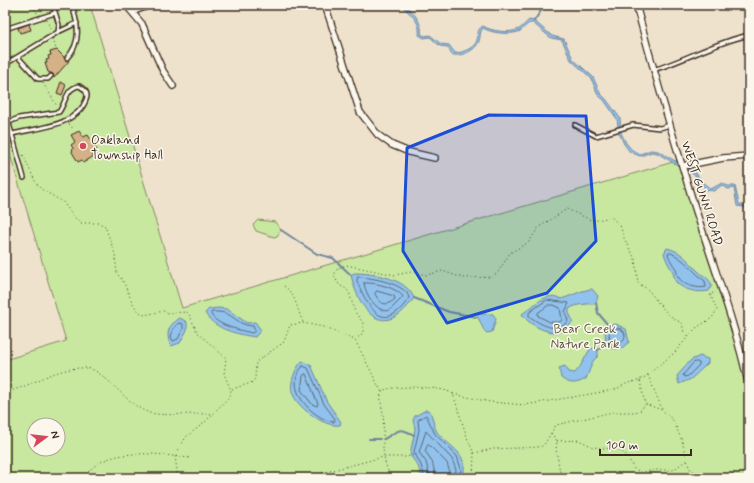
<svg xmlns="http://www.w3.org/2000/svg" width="754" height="483" font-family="Mynerve,sans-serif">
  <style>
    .green { fill: #c8e8a0; stroke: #82895f; fill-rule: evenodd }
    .water { fill: #91c2ed; stroke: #6f859a }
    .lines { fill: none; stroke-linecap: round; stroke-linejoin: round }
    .shore { stroke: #5d6771; stroke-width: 1 }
    .stream { stroke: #6f859a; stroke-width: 2 }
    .building { fill: #d4b186; stroke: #3b2a1e }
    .service-casing { stroke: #3b2a1e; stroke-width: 6 }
    .minor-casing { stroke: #3b2a1e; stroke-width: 8 }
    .path { stroke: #3b2a1e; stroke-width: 1; stroke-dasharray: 1 3; stroke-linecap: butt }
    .service { stroke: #fbf7ec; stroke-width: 3 }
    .minor { stroke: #fbf7ec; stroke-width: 5.5 }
    .marked { fill: #1d4ed8; fill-opacity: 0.2; stroke: #1d4ed8; stroke-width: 3; stroke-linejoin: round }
    .poi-dot { fill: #d1495b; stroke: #fbf7ec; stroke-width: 1.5 }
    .labels { text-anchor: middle; stroke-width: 3; stroke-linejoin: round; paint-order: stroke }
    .poi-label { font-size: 13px; fill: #3b2a1e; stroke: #fbf7ec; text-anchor: start }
    .street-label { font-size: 13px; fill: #3b2a1e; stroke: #fbf7ec }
    .park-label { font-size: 13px; fill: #5e5a3e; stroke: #fbf7ec }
  </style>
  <rect width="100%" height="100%" fill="#efe2cd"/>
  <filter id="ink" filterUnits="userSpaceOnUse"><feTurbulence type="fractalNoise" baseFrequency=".025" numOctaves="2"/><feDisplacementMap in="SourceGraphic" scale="8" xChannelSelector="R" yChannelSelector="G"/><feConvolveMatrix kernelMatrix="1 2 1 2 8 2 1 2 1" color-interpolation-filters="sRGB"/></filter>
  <g filter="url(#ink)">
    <path class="green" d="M14,5H90L182,308L683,159L749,386V478H5V360L66,341L5,138V10L15,7ZM34,425H58V449H34Z
      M258,220L275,222L281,230L277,236L274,237L256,231L253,225Z"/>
    <path class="water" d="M401,5C411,6 424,25 421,34L425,36L430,35L441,44L449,45L455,53C462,53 475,48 477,40C479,34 476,30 483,26C491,31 510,34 519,29C523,27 525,23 529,20L534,21L552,36L564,39L573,59L593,77L600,93L606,99L620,118L621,133L626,143L632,150L640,154L651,150L658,151L696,173L702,182L711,189L722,183L728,186H735L739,204L748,207L749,213L744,207L737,206L734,188L728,189L722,185L714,191L707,190L700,183L696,176L657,153L652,152L640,156L630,152L624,144L619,133L617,119L604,100L598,95L591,78L571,60L562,40L551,38L533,23C526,22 524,30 518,32C508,35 491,33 483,28C479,33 481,36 479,41C476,51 459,58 451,54L448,47L440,46L430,37L424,38L419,35C421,21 410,14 401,5Z
      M667,248C684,252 688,262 699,272C705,277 709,278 712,285L709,291C699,293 684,291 676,282C674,279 674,274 672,270C668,264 666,260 664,253Z
      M354,273C374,273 406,278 414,298C385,340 360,315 351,275Z
      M592,289L598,296L596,303C585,305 578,303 569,309V313L573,321C570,324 568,329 564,330C552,337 528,325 522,314C534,306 547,290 561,299C572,296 581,290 592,289Z
      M218,308L227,309L247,323L255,322L261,330L255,337C237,334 215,330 205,313L209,309Z
      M479,314H493L496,319L492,332L487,333C481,329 482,322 477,317Z
      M180,318L187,322V330L180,343L171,346C165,334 168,325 180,318Z
      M616,324L626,329L629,342L622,348L614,349L606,344L605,331L608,325Z
      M591,348L598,350V356L593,361L586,379C576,384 570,385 561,378L559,368L565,366L569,372L575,373C582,366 585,356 591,348Z
      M700,356L708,359V363L691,379L679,384L677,376L691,360Z
      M302,361L311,365L327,402L341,422L340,425C325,428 296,407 292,392C290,381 295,369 302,361Z
      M426,410L430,411C433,417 433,426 437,432C451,449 469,452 463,478H422L418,466L410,455L415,429L413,420L415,416Z"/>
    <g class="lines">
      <path class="shore" d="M671,253C685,259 693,272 705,281L706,287C699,289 684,286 679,278C677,276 677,272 676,269C673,264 670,261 668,254Z
        M358,277C371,277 407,284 409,298C384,335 369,310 357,281Z
        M364,283C375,282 398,288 403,297L390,310C378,315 365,294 364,283Z
        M377,291L394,296L395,299C386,307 381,305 375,294Z
        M547,300L569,303L565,312L568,321C558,335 540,324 529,316V313Z
        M549,305H554L560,308L562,320L560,322H550L538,316V313Z
        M212,312C234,310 234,325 253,326L255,331L252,333C240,330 216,326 211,314Z
        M179,323L183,324V329L178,339L173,341L171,337L173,329Z
        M609 336a8 8 0 1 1 16 0a8 8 0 1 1-16 0Z
        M697,362L699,363V365L688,376L684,377L683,375L693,363Z
        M303,366L308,368L324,404L335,419L334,422C312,419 282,387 303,366Z
        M306,374L318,404L317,406L312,404L301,390L303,376Z
        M425,478L421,465L414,452L419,430L418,420L426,415L435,434L457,456L461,469L459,478
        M430,478L426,462L419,452L426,431L452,459L456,470L454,478
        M436,478L432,461L425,451L428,444L447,463L449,470L448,478"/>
      <path class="stream" d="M534,21L545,5
        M281,230L317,254L333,258L351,275
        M414,298L449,312L477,317
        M596,303L598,313L608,325
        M598,350L606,344
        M369,439H380
        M384,439C399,431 398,426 414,435"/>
    </g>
    <path class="building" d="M29,24L31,30L20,33L18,28Z
      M57,50L64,57L65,60L69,61L54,78L53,74L48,72L45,63H47L46,60L49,59L48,56L51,55L50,52Z
      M61,82L66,85L62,95L57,93Z
      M79,131L83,137L88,135L97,150L92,153L94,156L83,163L82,160L78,162L72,152L73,148L71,145L75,142L71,135Z"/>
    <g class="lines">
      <g class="service-casing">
        <path id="service" d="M132,13L153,5
          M8,28L55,13
          M58,32L77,23
          M18,57L38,79H48L51,76
          M67,58C82,42 78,24 72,5
          M5,69L9,62L58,32L59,25L53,5
          M653,70C686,60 716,42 749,35
          M5,109L24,178
          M9,122L19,118L59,112C66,102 66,88 79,86C85,89 89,93 86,100C76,127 35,128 12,134
          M575,125L596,136L633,125L660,128L670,125"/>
      </g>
      <g class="minor-casing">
        <path id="minor" d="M126,5L142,24L163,71L173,86
          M325,5L360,112L378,135L392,145L409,152L435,158
          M636,5C653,68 671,130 690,192C710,257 735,321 749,387
          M683,166L723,158L749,156"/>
      </g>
      <path class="path" d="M33,5L37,13
        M47,20L51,31
        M53,39L56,49
        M43,83L57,106
        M69,124L74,130
        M23,155L36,183L41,189L63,202L74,217L81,223H99L105,226L115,254L117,274C130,286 128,306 144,315L164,311L168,313L187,312L190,316L197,332L226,358L224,374L231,390L230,396L204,423L186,437L175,456L178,478
        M284,286C296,294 297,310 303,322
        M355,340L363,333V323L355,312L349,292C341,283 341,291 334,275L338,268L346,265L395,275L411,272L427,275L442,271L463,278L492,277L498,272L510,253L529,242L539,227L567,209L593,221L611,217L620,225L624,238L635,259L638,283C642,286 647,288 650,292C659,304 668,317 682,323L684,333L688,337
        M648,375L662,409
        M640,381L645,404L662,410L673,420L682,441L689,467L692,471L701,473L710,478
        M232,389L251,383L255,379L256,362L284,342L290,325L303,323L323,327L355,340L381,391
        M5,392C35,386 53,367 86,368C104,369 126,404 147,412C158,417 198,413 214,414
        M453,394L490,402L525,405L614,390L628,383L637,381L645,377L673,354L696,328L712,318L717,310L710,294L716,292
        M551,433L557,441L556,449L561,478
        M557,441L579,440L593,447L620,450L627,456L634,469L642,472L656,470H673L687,460
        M474,453L493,449L540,447L544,445L556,425L613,412H635L641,410L645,404
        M84,478C103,445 158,454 189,458
        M303,478L383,457H407L422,452
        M392,478C378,455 385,438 383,413C382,406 379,399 382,391C391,385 445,386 453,394L468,440L474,453L473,478"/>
      <use href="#service" class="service"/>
      <use href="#minor" class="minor"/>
    </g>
  </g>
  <path class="marked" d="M489,115L586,116L596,241L547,293L447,323L403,251L407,148Z"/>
  <circle class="poi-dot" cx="83" cy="146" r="4"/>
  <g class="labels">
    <g class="poi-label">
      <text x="91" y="144">Oakland<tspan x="91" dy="15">Township Hall</tspan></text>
    </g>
    <g class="street-label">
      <text transform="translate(703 193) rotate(72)" y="5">WEST GUNN ROAD</text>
    </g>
    <g class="park-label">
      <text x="585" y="333">Bear Creek<tspan x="585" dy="15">Nature Park</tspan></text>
    </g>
  </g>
  <rect width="754" height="483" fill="none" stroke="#fbf7ec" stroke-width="20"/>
  <rect x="10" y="10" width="734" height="463" fill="none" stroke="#3b2a1e" stroke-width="1.5" filter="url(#ink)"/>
  <g transform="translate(46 437) rotate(75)"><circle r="19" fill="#fbf7ec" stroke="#aea59a"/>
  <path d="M0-3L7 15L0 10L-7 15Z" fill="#d1495b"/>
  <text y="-6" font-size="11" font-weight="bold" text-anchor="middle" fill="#3b2a1e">N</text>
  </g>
  <path d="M600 449v6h91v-6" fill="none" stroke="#3b2a1e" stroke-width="2"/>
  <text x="606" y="449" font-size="12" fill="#3b2a1e" stroke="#fbf7ec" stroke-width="3" paint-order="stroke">100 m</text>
</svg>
